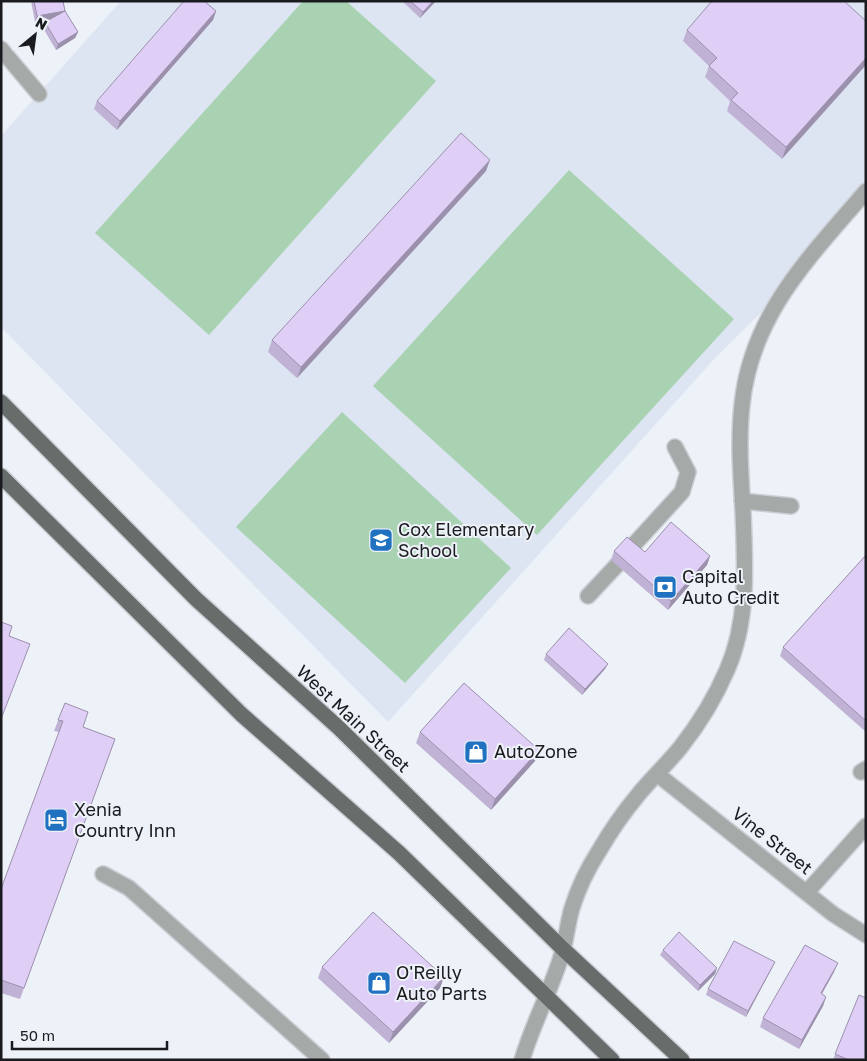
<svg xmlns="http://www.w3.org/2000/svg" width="867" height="1061" font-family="'Golos Text',sans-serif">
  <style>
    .built { fill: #dde4f2 }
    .green { fill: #a9d2b2 }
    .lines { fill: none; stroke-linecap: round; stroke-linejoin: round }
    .minor-casing { stroke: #cbcfd5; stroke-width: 18 }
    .major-casing { stroke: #cbcfd5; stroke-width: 18 }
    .minor { stroke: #a5a9a8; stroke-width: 15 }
    .major { stroke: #666d6b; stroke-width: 15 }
    .wall { fill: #c0b2d4 }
    .shaded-wall { fill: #9c91ad }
    .building { fill: #dfcff7; stroke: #9c91ad }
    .labels { text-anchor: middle; stroke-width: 4; stroke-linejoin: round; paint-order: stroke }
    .poi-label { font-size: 18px; fill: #1a1b1e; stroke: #edf1f8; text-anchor: start }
    .street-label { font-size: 18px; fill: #1a1b1e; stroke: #edf1f8 }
  </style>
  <rect width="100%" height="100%" fill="#edf1f8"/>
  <path class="built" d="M121,1H866V191L784,290L715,358L388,722L1,327V136Z"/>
  <path class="green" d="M303,1H346L436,81L209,335L95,233Z
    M569,170L734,319L537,535L373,386Z
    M342,412L511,568L405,683L236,527Z"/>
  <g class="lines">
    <g class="minor-casing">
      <path id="minor" d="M1,49L39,94
        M742,501L791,506
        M629,550L682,492L688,472L675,447
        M588,596L617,565
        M861,772L866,769
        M657,774L833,914L866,935
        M103,874L129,888L322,1060
        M807,892L866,826
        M522,1060C532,1026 549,994 560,960C566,943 567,925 572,908C578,889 588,868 599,851C610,832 623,813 638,795C651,779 666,765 680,748C699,724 715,698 727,670C749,620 745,565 743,512C741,476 738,441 742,405C751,314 810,257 866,191"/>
    </g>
    <g class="major-casing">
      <path id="major" d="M1,402L196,599L339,728L563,949L682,1060
        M1,476L241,714L399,853L612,1060"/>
    </g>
    <use href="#minor" class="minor"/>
    <use href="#major" class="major"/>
  </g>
  <path class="wall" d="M31,1H63L65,11L78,32L75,38L56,50L43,28L45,22L51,19L35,22Z
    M402,1H436L420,18Z
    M844,1L782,159L727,111L730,101L705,77L709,66L683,41L687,30Z
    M216,11L213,20L117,130L94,109L97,101Z
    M486,171L297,378L268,352L272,340Z
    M614,551L645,552L710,556L707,565L668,610L611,560Z
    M866,555V732L780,656L783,647Z
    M546,654L605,669L582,695L544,660Z
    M65,703L83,727L115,739L20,999L1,993V889L59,732L54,731Z
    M420,732L535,761L491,810L416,743Z
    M663,950L715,974L698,991L660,955Z
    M322,967L444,977L440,988L389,1043L318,978Z
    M772,968L746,1017L706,995L708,989Z
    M834,972L822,994L826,997L823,1006L799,1049L760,1027L763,1018Z
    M859,995L866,1060H833Z"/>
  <path class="shaded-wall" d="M433,1H436L420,18L423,12Z
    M65,11L63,16L35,22L37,16Z
    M216,11L213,20L117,130L120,121Z
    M78,32L75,38L56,50L58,44Z
    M866,58V65L782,159L786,147Z
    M490,160L486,171L297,378L301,367Z
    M710,556L707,565L668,610L671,601Z
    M608,664L605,669L582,695L585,689Z
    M539,750L535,761L491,810L495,799Z
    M775,962L772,968L746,1017L748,1011Z
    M838,963L834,972L817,1002L821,993Z
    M717,968L715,974L698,991L700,985Z
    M444,977L440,988L389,1043L393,1032Z
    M826,997L823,1006L799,1049L802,1040Z"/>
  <path class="building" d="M34,1H63L65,11L78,32L58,44L45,22L65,11L37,16Z
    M184,1H204L216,11L120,121L97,101Z
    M410,1H433L423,12Z
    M712,1H844L866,21V58L786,147L731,100L738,93L709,66L717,58L687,30Z
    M461,133L490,160L301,367L272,340Z
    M671,522L710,556L671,601L614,551L627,537L645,552Z
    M866,555V721L783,647Z
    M1,622L12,626L9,636L30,644L1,719Z
    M569,628L608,664L585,689L546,654Z
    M464,683L539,750L495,799L420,732Z
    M65,703L88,712L83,727L115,739L24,988L1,980V889L63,721L58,720Z
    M373,912L444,977L393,1032L322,967Z
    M679,932L717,968L700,985L663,950Z
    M734,941L775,962L748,1011L708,989Z
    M805,945L838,963L821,993L826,997L802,1040L763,1018Z
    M859,995L866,998V1060H849L835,1054Z"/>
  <defs>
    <g id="school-square" transform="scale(1.25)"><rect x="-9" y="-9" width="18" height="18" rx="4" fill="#2071c0" stroke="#edf1f8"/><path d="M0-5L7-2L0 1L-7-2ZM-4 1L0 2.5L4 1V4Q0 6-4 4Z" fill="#fff"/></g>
    <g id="bank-square" transform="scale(1.25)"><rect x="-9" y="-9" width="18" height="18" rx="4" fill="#2071c0" stroke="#edf1f8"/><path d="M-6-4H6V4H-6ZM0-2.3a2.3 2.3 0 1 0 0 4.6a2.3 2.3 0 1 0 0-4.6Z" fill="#fff"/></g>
    <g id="shop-square" transform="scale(1.25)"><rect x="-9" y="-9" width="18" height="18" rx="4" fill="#2071c0" stroke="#edf1f8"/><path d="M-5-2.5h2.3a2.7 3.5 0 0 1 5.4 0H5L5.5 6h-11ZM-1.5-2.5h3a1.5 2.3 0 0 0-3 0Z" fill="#fff"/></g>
    <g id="hotel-square" transform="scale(1.25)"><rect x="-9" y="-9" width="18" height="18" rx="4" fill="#2071c0" stroke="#edf1f8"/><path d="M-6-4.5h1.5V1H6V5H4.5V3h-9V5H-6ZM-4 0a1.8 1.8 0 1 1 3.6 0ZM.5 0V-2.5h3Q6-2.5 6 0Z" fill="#fff"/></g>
  </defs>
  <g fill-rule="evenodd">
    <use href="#school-square" x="381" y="540"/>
    <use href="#bank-square" x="665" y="587"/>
    <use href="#shop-square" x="476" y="752"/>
    <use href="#hotel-square" x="56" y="820"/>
    <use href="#shop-square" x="379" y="983"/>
  </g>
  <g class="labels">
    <g class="poi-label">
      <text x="398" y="536">Cox Elementary<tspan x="398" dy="21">School</tspan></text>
      <text x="682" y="583">Capital<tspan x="682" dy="21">Auto Credit</tspan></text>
      <text x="494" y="758">AutoZone</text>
      <text x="74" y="816">Xenia<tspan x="74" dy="21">Country Inn</tspan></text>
      <text x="396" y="979">O'Reilly<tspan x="396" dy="21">Auto Parts</tspan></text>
    </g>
    <g class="street-label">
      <text transform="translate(353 719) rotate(43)" y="6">West Main Street</text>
      <text transform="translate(772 841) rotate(38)" y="6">Vine Street</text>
    </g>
  </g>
  <rect width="867" height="1061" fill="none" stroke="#1a1b1e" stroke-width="5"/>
  <g transform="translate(35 35) rotate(29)" stroke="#edf1f8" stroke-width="4" paint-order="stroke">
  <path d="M0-4L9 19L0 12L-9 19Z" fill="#1a1b1e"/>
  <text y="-8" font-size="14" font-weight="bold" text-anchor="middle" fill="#1a1b1e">N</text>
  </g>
  <path d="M12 1041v8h155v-8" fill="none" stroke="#1a1b1e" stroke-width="2.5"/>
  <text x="20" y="1041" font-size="15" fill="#1a1b1e" stroke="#edf1f8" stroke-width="4" paint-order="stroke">50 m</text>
</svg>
